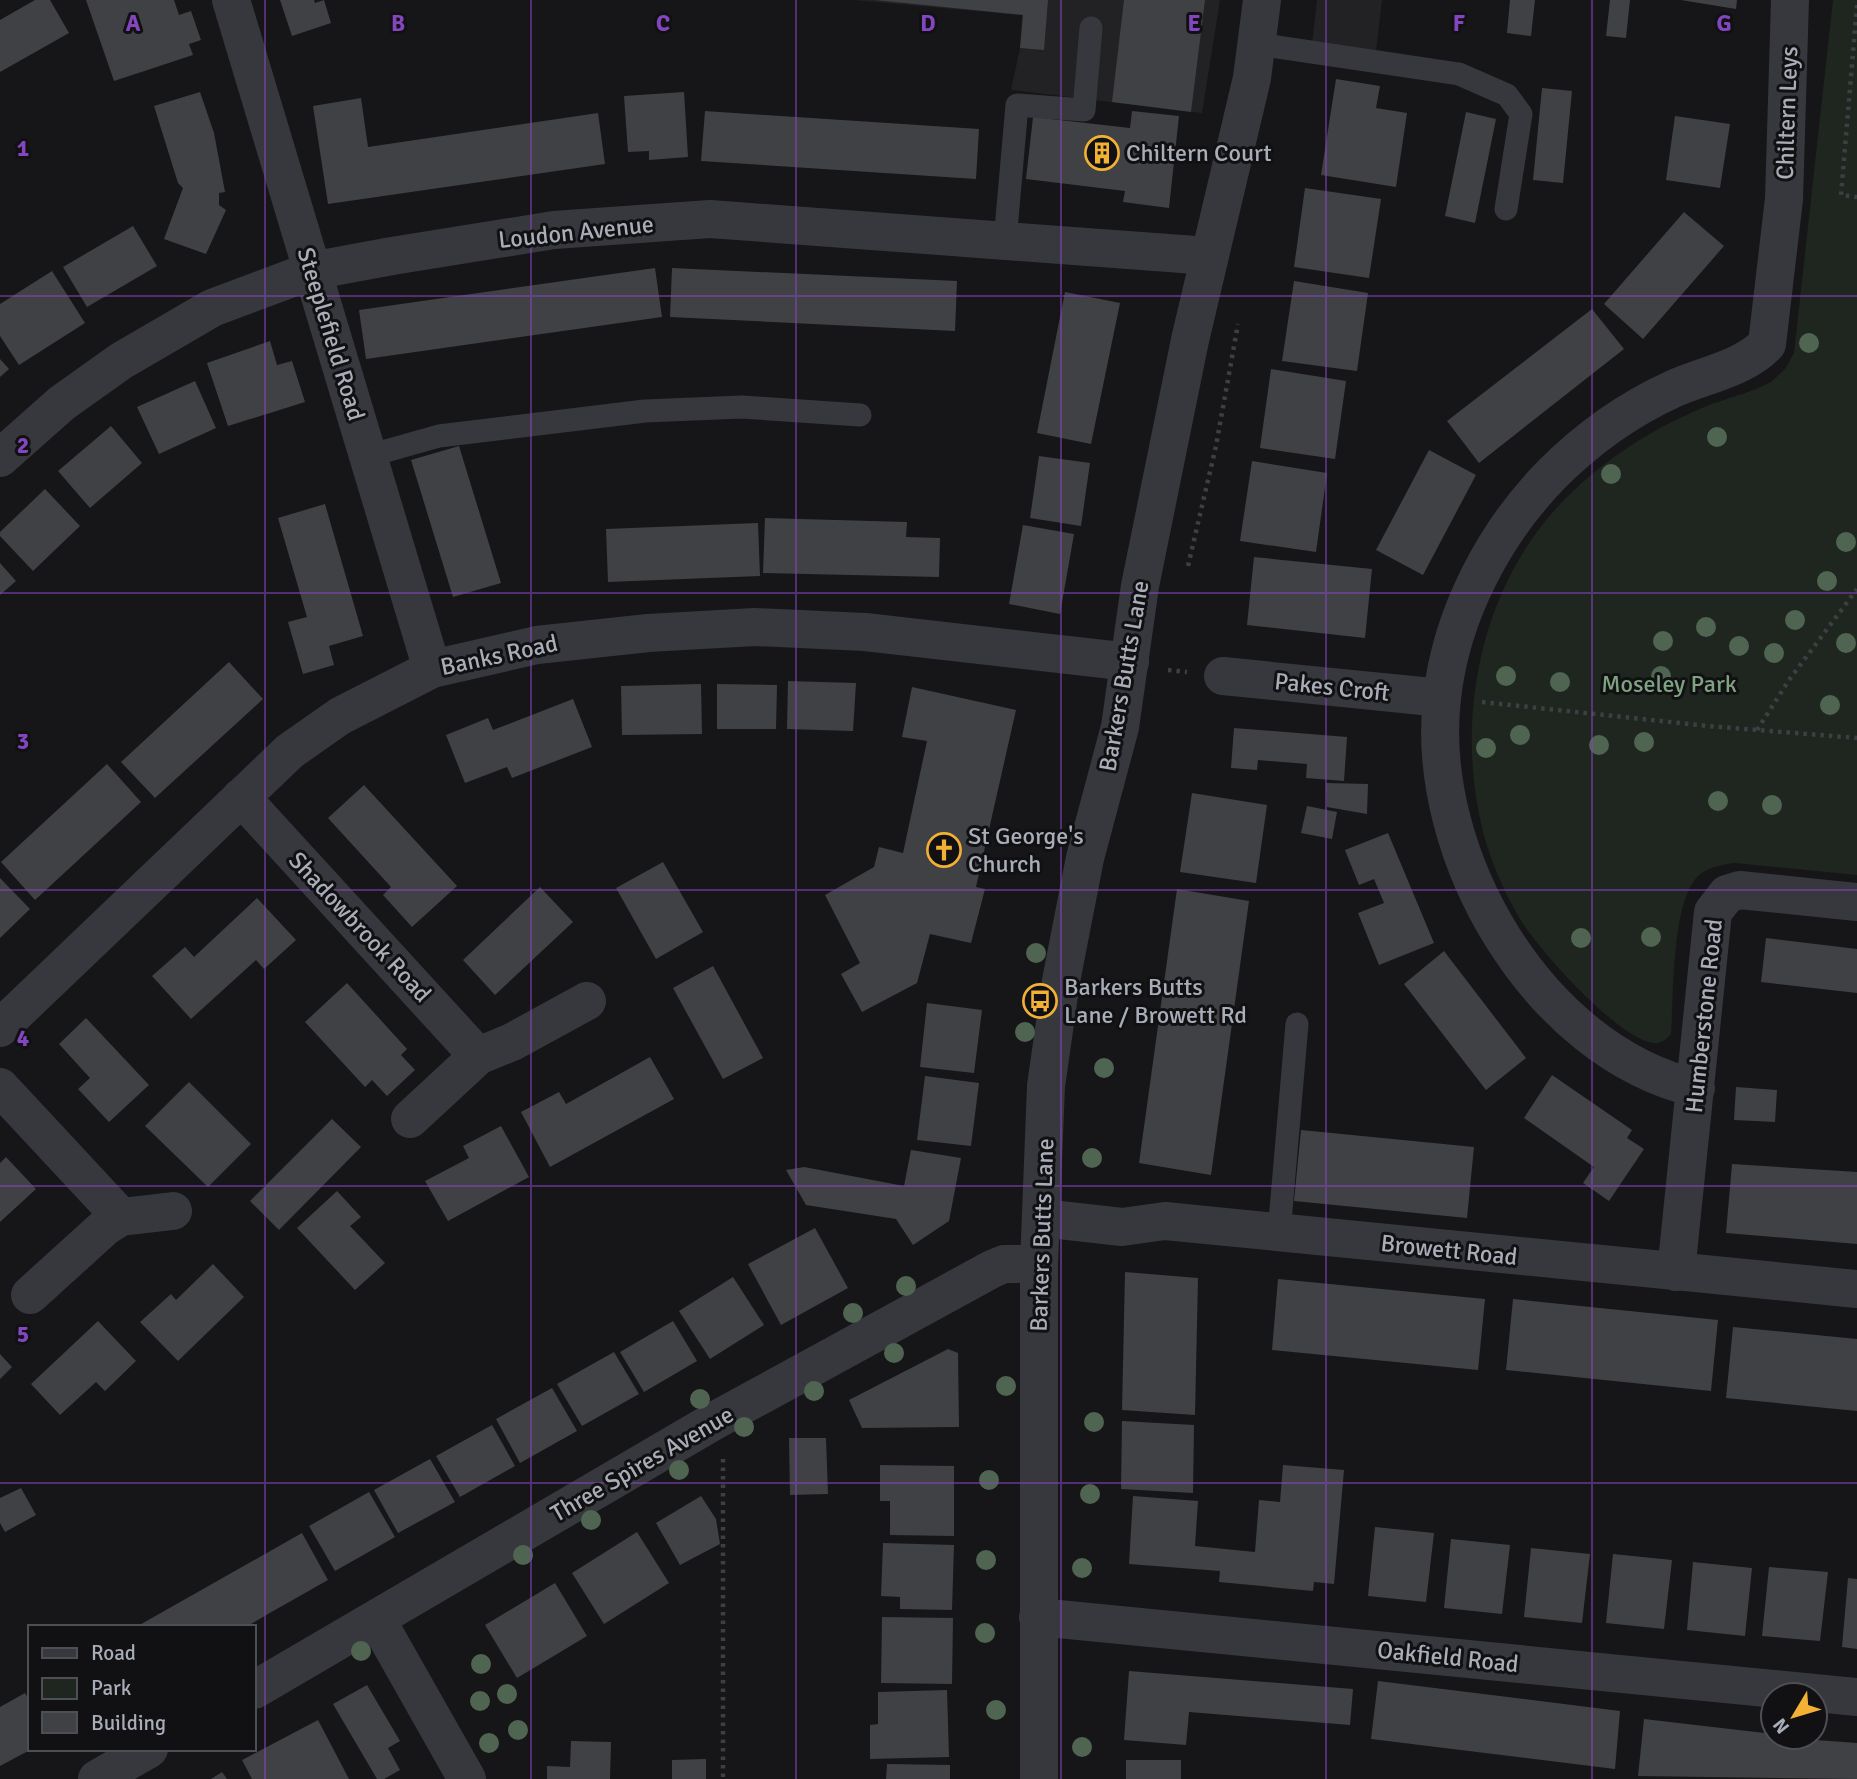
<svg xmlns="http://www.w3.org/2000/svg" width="1857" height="1779" font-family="Signika,sans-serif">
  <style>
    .built { fill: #222225 }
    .park { fill: #1e261f }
    .building { fill: #404145 }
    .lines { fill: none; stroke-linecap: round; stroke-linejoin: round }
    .path { stroke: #3d3f44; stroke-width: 4.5; stroke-dasharray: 3.5 5; stroke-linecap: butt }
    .service { stroke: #37383d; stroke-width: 23 }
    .minor { stroke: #37383d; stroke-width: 38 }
    .tertiary { stroke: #37383d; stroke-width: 38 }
    .tree { fill: #506452 }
    .grid { fill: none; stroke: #8446be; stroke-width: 2; stroke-opacity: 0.55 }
    .labels { text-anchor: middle; stroke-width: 6; stroke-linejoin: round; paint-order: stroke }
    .street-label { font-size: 24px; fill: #a8adb8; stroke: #111113 }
    .poi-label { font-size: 24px; fill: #a8adb8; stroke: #111113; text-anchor: start }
    .park-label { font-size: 24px; fill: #7fa381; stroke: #111113 }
    .grid-label { font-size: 23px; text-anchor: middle; font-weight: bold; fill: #8446be; stroke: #111113; stroke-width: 6; stroke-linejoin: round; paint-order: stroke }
  </style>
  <rect width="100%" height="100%" fill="#161618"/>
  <path class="built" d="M853,0H1220L1202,113L1011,90L1020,48L1022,15Z
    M1317,0H1382L1374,68L1310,61Z"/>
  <path class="park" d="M1833,0H1857V875L1735,863C1723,864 1709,867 1699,875C1671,901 1674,996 1671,1034C1666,1039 1662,1044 1654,1043C1619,1040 1538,949 1520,919C1504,892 1491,862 1483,832C1454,717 1481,583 1566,498C1607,457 1658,425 1712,404C1732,397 1752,392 1771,382L1785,369L1794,353Z"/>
  <path class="building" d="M35,0H50L69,33L0,72V20Z
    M86,0H174L179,15L191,11L201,40L189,44L193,55L114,81Z
    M280,0H314L315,3L324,0L331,23L292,36Z
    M875,0H1048L1044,50L1020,48L1023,15Z
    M1124,0H1205L1191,112L1112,102Z
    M1510,0H1535L1531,36L1507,33Z
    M1610,0H1630L1626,38L1606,36Z
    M1681,0H1737L1736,9Z
    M1336,79L1380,86L1376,108L1407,113L1396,187L1321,175Z
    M1542,88L1572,91L1563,183L1533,180Z
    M200,92L214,133L225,192L219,193V205L226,210L206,254L164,239L183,188L178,183L154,106Z
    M684,92L688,157L649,160V151L628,152L624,96Z
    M361,98L368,147L598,113L605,164L328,204L313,106Z
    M705,111L979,129L976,179L701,161Z
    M1132,111L1179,116L1169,208L1123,202L1125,191L1026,179L1033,117L1130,128Z
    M1466,112L1496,119L1475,223L1445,216Z
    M1675,116L1730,124L1720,188L1666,180Z
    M1305,188L1381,199L1369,278L1294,267Z
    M1684,212L1724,246L1643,339L1604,304Z
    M133,226L157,266L87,307L63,267Z
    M655,268L662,317L366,359L359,310Z
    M672,268L957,281L955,331L670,317Z
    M52,271L85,323L19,365L0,336V304Z
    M1294,281L1368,293L1357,371L1282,361Z
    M1065,292L1120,303L1091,444L1037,433Z
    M1592,309L1624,349L1479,463L1447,421Z
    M270,341L277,365L292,361L305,402L228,426L207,363Z
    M0,359L9,369L0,377Z
    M1271,369L1346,381L1335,459L1260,448Z
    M195,381L216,428L159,454L137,407Z
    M111,426L142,463L90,508L58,471Z
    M459,446L501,583L453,597L411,460Z
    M1429,450L1476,475L1423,575L1376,550Z
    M1039,456L1090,463L1081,526L1030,518Z
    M1252,461L1327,473L1316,552L1240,541Z
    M45,489L80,526L33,571L0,536V532Z
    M325,504L363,636L329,646L334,665L303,674L288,622L307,617L278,518Z
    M765,518L907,522L906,537L940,538L939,577L763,573Z
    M758,523L760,576L608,582L606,529Z
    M1023,525L1074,534L1060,614L1009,604Z
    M1254,557L1372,569L1365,638L1247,625Z
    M0,563L16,581L0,595Z
    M229,662L263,699L155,798L121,762Z
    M788,681L856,683L853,731L787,729Z
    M701,684L702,734L622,735L621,686Z
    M717,684L777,685L776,729H717Z
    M912,687L1016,710L976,887L985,889L971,943L930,934L917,983L862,1012L841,974L860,963L825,895L874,867L879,847L903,853L927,741L902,737Z
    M573,699L592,747L512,778L507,767L465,783L446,735L488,718L493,730Z
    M1234,728L1347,737L1344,781L1306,778L1307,764L1258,760L1257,770L1231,768Z
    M107,764L141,802L35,900L1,862Z
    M1326,783L1368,784L1367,814L1327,807Z
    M364,785L457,886L412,927L383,895L391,887L328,818Z
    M1192,793L1267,805L1256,883L1180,872Z
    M1307,806L1337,812L1332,839L1301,833Z
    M1388,833L1434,943L1379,965L1358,913L1384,903L1374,879L1359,885L1345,850Z
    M663,862L703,932L656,959L616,888Z
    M0,878L30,909L0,938Z
    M540,887L573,922L495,995L463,960Z
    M1177,889L1249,901L1211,1175L1139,1163Z
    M257,898L296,940L264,969L256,960L191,1019L152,976L185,947L194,957Z
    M1766,938L1857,949V993L1761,982Z
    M1444,951L1526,1058L1486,1090L1404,984Z
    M713,966L763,1058L723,1079L673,988Z
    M347,983L407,1049L401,1055L415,1070L387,1096L372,1080L365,1087L305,1022Z
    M927,1003L982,1010L974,1073L920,1067Z
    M86,1018L149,1085L109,1122L78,1089L90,1078L59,1044Z
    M650,1057L674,1099L550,1167L521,1112L559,1092L566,1104Z
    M1552,1075L1632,1130L1627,1138L1644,1149L1609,1201L1583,1183L1594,1167L1524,1118Z
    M925,1076L979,1083L971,1146L917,1140Z
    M189,1082L251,1144L208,1187L145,1126Z
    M1736,1087L1777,1090L1775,1122L1734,1120Z
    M332,1119L361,1147L279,1230L250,1201Z
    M501,1126L529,1177L448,1221L425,1181L469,1158L463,1146Z
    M1301,1130L1474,1147L1467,1218L1294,1201Z
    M911,1150L961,1158L949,1221L913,1245L896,1219L806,1205L786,1170L804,1167L904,1186Z
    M6,1157L36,1189L0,1222V1163Z
    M1732,1164L1857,1172V1244L1726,1233Z
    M337,1191L361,1217L350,1226L385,1263L355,1290L297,1228Z
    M815,1228L848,1288L781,1325L748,1264Z
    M213,1264L244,1297L178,1361L140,1322L171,1294L176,1300Z
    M1125,1272L1198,1278L1195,1415L1122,1410Z
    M733,1277L764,1325L710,1359L679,1311Z
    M1278,1279L1485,1299L1478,1370L1272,1350Z
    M1513,1299L1718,1320L1711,1391L1506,1370Z
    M98,1321L136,1361L105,1391L96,1382L60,1415L31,1384Z
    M673,1321L697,1361L644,1392L620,1352Z
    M1733,1327L1857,1339V1411L1726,1398Z
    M948,1349L958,1353L959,1427L862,1428L849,1400Z
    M614,1352L639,1394L582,1426L557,1384Z
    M0,1354L12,1367L0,1379Z
    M552,1388L577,1431L520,1463L496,1419Z
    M1122,1421L1194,1425L1193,1493L1121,1489Z
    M492,1425L515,1466L460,1497L436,1456Z
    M789,1438H826L828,1494L790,1495Z
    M430,1459L455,1502L398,1533L374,1490Z
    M880,1465L954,1466V1536L890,1535V1501H880Z
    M1283,1465L1344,1470L1334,1584L1314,1582L1313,1591L1219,1582L1220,1571L1129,1564L1133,1496L1198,1501L1195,1546L1255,1552L1259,1500L1280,1502Z
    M21,1488L36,1515L5,1532L0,1523V1498Z
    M369,1492L395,1537L335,1571L309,1526Z
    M701,1496L716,1519L720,1544L680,1565L656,1523Z
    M1375,1527L1434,1533L1426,1602L1368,1596Z
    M637,1532L669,1583L604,1624L572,1573Z
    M302,1533L328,1580L268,1614L246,1627H136Z
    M1451,1539L1510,1545L1502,1614L1444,1608Z
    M883,1543L954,1545L952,1610L900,1609V1597L881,1596Z
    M1531,1548L1590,1554L1582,1623L1524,1617Z
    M1613,1554L1672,1560L1664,1629L1606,1623Z
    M1693,1562L1752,1568L1745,1636L1687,1630Z
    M1769,1567L1828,1572L1820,1641L1762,1636Z
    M1848,1578L1857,1579V1649L1842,1647Z
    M555,1583L587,1636L517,1678L485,1625Z
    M882,1617L953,1618L952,1684L881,1683Z
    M1129,1671L1353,1689L1350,1725L1189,1712L1186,1745L1124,1740Z
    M1378,1681L1620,1711L1615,1769L1371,1739Z
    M367,1685L400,1741L388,1748L400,1770L384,1779H377L333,1704Z
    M947,1690L949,1757L870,1759V1725L878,1724V1692Z
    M25,1693L30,1701V1750L0,1766V1707Z
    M1644,1719L1773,1734V1737L1857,1743V1779L1638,1776Z
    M318,1720L349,1779H252L242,1760Z
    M571,1741L611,1742L610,1779H547V1766L570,1767Z
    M706,1759V1779H672V1760Z
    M1126,1760H1181V1779H1126Z
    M887,1764L950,1765V1779H886Z
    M222,1772L227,1779H211Z"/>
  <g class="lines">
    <path class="path" d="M1857,5L1841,195L1857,197
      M1188,566L1216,446L1238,324
      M1168,670L1187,672
      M1482,702L1708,726L1857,738
      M1757,730L1789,680L1857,589
      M723,1459V1779"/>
    <path class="service" d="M1258,44L1459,74L1507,95L1521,114L1506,209
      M1005,241L1017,105L1084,110L1091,28
      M368,456L439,436L645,411L742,407L860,415
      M1279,1233L1297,1024"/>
    <path class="minor" d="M231,0L432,669
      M0,458L62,403L121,361L212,308L311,271L392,256L554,230L710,219L1209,256
      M1223,676L1442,698
      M241,797L478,1056
      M0,1028L290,751L340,716L432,669L537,645L648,633L755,627L865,632L1130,662
      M0,1087L121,1217
      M1696,1088C1538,1051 1424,855 1442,698C1451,615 1494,533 1552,474C1586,440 1629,409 1673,389C1704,375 1743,369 1767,344L1784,199L1790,0
      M410,1119L478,1056L512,1042L587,1001
      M1042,1218L1122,1227L1165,1221L1857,1289
      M1676,1272L1713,912L1727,894L1740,890L1857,902
      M30,1295L105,1227L121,1217L173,1211
      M1038,1617L1857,1697
      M377,1620L467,1779
      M254,1690L714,1421L992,1269L1004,1264H1039
      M97,1779L149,1749"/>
    <path class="tertiary" d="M1039,1779V1264L1046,1086L1061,981L1085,858L1120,727L1140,586L1190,340L1252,78L1262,0"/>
  </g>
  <g class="tree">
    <circle cx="1809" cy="343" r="10"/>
    <circle cx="1717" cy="437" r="10"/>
    <circle cx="1611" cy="474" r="10"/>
    <circle cx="1846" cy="542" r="10"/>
    <circle cx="1827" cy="581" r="10"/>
    <circle cx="1795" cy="620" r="10"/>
    <circle cx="1706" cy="627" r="10"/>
    <circle cx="1663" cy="641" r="10"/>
    <circle cx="1846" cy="643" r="10"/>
    <circle cx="1739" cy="646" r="10"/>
    <circle cx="1774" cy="653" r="10"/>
    <circle cx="1506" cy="676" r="10"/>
    <circle cx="1661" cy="676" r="10"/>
    <circle cx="1560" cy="682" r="10"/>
    <circle cx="1830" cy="705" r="10"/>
    <circle cx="1520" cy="735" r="10"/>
    <circle cx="1644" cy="742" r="10"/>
    <circle cx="1599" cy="745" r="10"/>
    <circle cx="1486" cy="748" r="10"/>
    <circle cx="1718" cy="801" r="10"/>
    <circle cx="1772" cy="805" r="10"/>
    <circle cx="1651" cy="937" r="10"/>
    <circle cx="1581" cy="938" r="10"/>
    <circle cx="1036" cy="953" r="10"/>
    <circle cx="1025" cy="1032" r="10"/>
    <circle cx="1104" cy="1068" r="10"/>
    <circle cx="1092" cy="1158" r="10"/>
    <circle cx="906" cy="1286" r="10"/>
    <circle cx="853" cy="1313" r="10"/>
    <circle cx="894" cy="1353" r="10"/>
    <circle cx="1006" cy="1386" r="10"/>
    <circle cx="814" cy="1391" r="10"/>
    <circle cx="700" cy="1399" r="10"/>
    <circle cx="1094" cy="1422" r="10"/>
    <circle cx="744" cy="1427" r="10"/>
    <circle cx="679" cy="1470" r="10"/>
    <circle cx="989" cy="1480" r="10"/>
    <circle cx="1090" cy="1494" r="10"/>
    <circle cx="591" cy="1520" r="10"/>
    <circle cx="523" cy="1555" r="10"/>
    <circle cx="986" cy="1560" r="10"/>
    <circle cx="1082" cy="1568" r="10"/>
    <circle cx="985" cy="1633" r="10"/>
    <circle cx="361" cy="1651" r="10"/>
    <circle cx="481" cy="1664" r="10"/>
    <circle cx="507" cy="1694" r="10"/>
    <circle cx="480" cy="1701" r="10"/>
    <circle cx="996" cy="1710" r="10"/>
    <circle cx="518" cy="1730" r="10"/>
    <circle cx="489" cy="1743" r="10"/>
    <circle cx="1082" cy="1747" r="10"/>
  </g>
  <path class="grid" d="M265,0V1779M531,0V1779M796,0V1779M1061,0V1779M1326,0V1779M1592,0V1779M0,296H1857M0,593H1857M0,890H1857M0,1186H1857M0,1483H1857"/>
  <defs>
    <g id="building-ring" transform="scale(1.75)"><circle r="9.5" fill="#111113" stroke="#f2b134" stroke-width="1.5"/><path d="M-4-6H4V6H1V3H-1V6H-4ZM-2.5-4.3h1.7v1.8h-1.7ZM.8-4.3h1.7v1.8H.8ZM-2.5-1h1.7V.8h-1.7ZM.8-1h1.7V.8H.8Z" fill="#f2b134"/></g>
    <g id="church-ring" transform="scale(1.75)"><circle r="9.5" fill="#111113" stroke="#f2b134" stroke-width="1.5"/><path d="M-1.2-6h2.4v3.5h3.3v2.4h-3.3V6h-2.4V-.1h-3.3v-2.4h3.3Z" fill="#f2b134"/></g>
    <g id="bus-ring" transform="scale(1.75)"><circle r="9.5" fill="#111113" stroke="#f2b134" stroke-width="1.5"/><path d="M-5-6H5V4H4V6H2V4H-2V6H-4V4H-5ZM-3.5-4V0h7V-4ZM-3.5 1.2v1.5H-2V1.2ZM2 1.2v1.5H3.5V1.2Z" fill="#f2b134"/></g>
  </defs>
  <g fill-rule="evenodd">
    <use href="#building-ring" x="1102" y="153"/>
    <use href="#church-ring" x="944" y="850"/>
    <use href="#bus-ring" x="1040" y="1001"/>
  </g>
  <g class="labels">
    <g class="street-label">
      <text transform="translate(1787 113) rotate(-88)" y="8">Chiltern Leys</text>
      <text transform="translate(576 232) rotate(-6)" y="8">Loudon Avenue</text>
      <text transform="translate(331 334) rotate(73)" y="8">Steeplefield Road</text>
      <text transform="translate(499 655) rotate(-12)" y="8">Banks Road</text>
      <text transform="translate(1124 676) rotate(-80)" y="8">Barkers Butts Lane</text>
      <text transform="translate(1332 687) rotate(6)" y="8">Pakes Croft</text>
      <text transform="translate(360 927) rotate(47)" y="8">Shadowbrook Road</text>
      <text transform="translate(1704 1016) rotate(-84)" y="8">Humberstone Road</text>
      <text transform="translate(1042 1235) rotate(-88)" y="8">Barkers Butts Lane</text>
      <text transform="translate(1449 1250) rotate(6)" y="8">Browett Road</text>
      <text transform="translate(642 1464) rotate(-30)" y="8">Three Spires Avenue</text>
      <text transform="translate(1448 1657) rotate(6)" y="8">Oakfield Road</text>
    </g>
    <g class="poi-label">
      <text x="1126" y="161">Chiltern Court</text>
      <text x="968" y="844">St George's<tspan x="968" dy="28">Church</tspan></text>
      <text x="1064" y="995">Barkers Butts<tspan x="1064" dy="28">Lane / Browett Rd</tspan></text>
    </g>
    <g class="park-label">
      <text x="1669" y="692">Moseley Park</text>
    </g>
  </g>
  <g class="grid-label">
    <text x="133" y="31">A</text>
    <text x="398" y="31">B</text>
    <text x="663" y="31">C</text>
    <text x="928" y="31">D</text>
    <text x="1194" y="31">E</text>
    <text x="1459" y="31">F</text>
    <text x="1724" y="31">G</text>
    <text x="23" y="156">1</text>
    <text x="23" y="453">2</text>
    <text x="23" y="749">3</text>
    <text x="23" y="1046">4</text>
    <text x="23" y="1342">5</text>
  </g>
  <rect x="28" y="1625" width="228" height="126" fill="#111113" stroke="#4d4f55" stroke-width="2"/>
  <rect x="42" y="1648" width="35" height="10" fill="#37383d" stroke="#4d4f55" stroke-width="2"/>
  <text x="91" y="1660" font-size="21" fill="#a8adb8">Road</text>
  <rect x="42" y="1678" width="35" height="21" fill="#1e261f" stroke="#4d4f55" stroke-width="2"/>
  <text x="91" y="1695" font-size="21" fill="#a8adb8">Park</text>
  <rect x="42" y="1712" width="35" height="21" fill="#404145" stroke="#4d4f55" stroke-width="2"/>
  <text x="91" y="1730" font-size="21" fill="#a8adb8">Building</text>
  <g transform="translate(1794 1716) rotate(232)"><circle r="33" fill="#111113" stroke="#4d4f55" stroke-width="2"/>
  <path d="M0-5L12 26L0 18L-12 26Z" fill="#f2b134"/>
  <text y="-10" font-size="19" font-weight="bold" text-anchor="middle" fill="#a8adb8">N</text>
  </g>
</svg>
